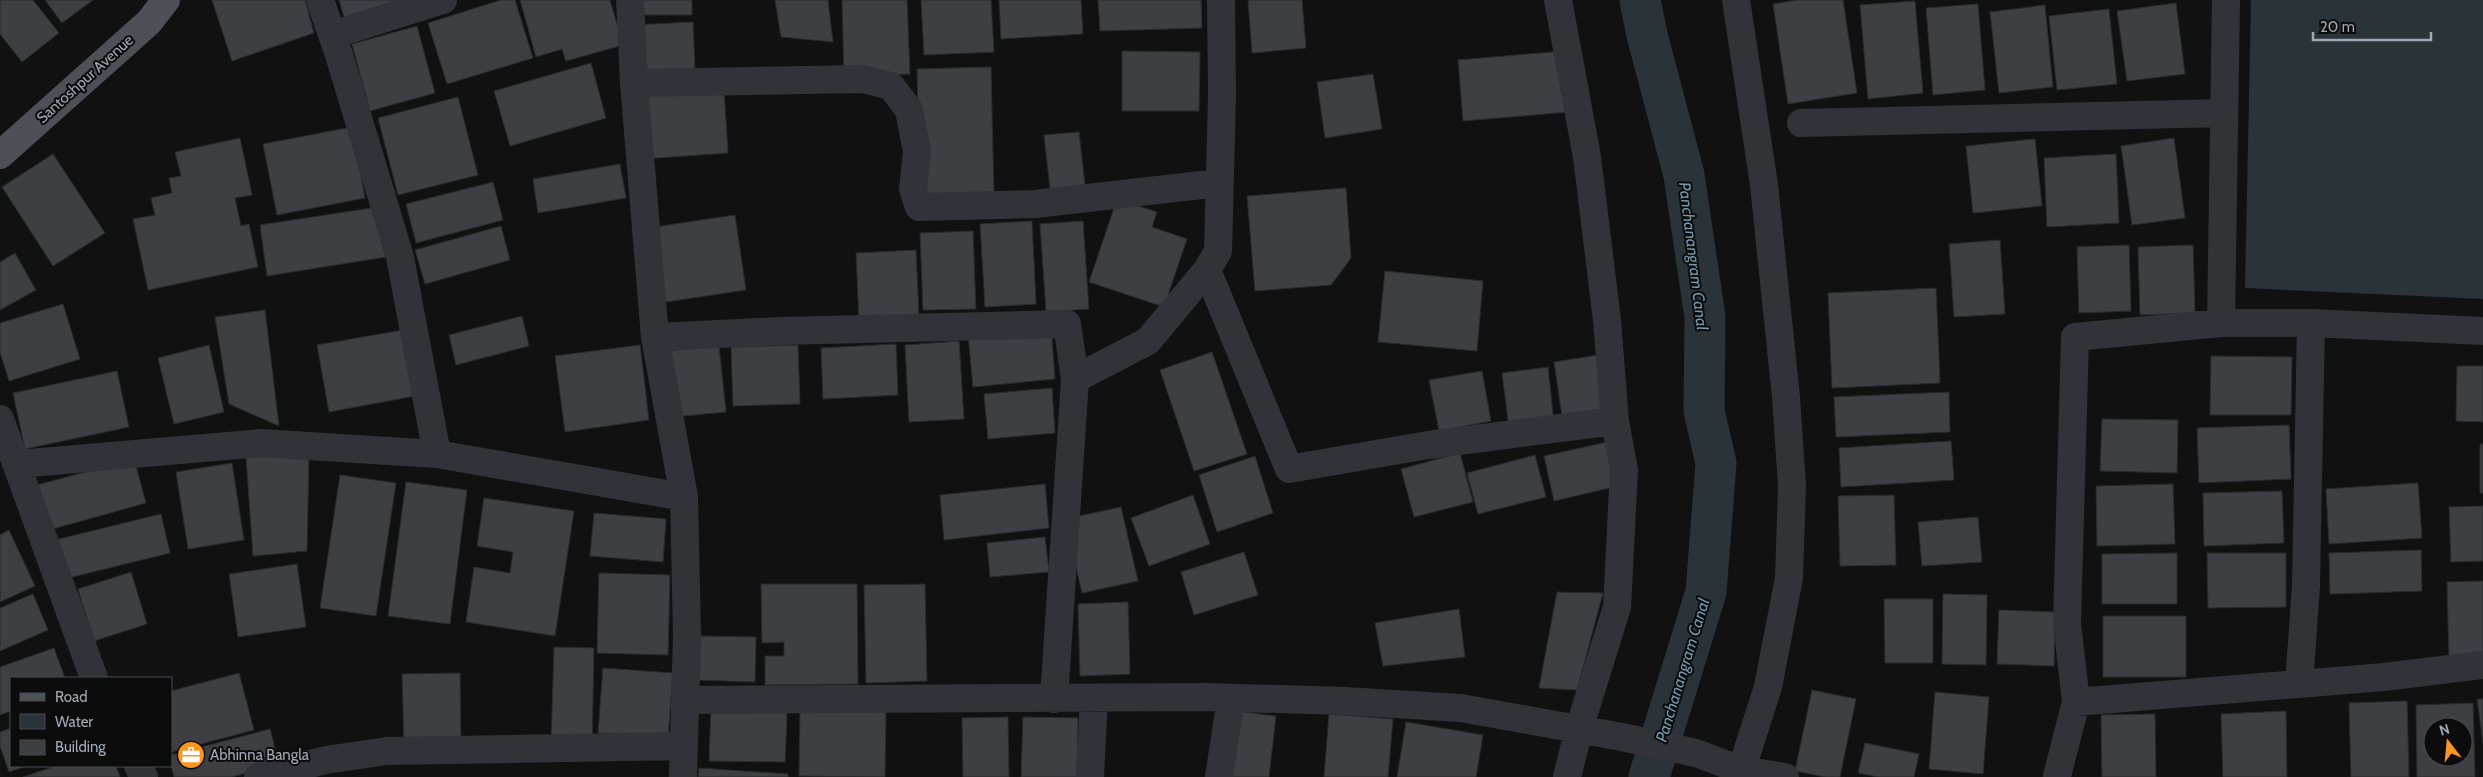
<svg xmlns="http://www.w3.org/2000/svg" width="2483" height="777" font-family="Cabin,sans-serif">
  <style>
    .water { fill: #293338 }
    .lines { fill: none; stroke-linecap: round; stroke-linejoin: round }
    .canal { stroke: #293338; stroke-width: 41 }
    .building { fill: #3d3f42; stroke: #2b2b2e; fill-rule: evenodd }
    .minor { stroke: #313338; stroke-width: 28 }
    .major { stroke: #4d5157; stroke-width: 28 }
    .labels { text-anchor: middle; stroke-width: 4; stroke-linejoin: round; paint-order: stroke }
    .street-label { font-size: 15px; fill: #a1a9b4; stroke: #0c0c0d }
    .poi-label { font-size: 15px; fill: #a1a9b4; stroke: #0c0c0d; text-anchor: start }
    .water-label { font-size: 16px; font-style: italic; fill: #759db2; stroke: #0c0c0d }
  </style>
  <rect width="100%" height="100%" fill="#111112"/>
  <path class="water" d="M2251,0H2483V299L2245,288Z"/>
  <g class="lines">
    <path class="canal" d="M1640,0L1647,35L1684,175L1705,317L1704,411L1716,463L1706,592L1649,777"/>
  </g>
  <path class="building" d="M0,0H33L59,33L22,62L0,34Z
    M45,0H93L62,23Z
    M212,0H305L314,33L232,61Z
    M339,0H411L345,20Z
    M501,0H515L533,58L447,84L428,23Z
    M520,0H610L623,45L566,61L562,49L536,57Z
    M631,0H692V15H631Z
    M775,0H828L833,42L781,37Z
    M842,0H907L910,74L844,76Z
    M921,0H991L994,52L924,55Z
    M999,0H1081L1083,34L1001,39Z
    M1098,0H1201L1202,28L1100,31Z
    M1248,0H1302L1306,48L1252,53Z
    M1797,0H1843L1857,93L1788,104L1773,4Z
    M1915,1L1923,93L1868,99L1860,5Z
    M2176,3L2185,74L2127,81L2117,11Z
    M1978,4L1985,90L1933,95L1926,8Z
    M2045,5L2053,87L1999,93L1990,12Z
    M2109,9L2117,84L2057,90L2049,16Z
    M693,22L695,70L634,73L632,25Z
    M417,26L435,93L370,111L352,44Z
    M1122,51L1200,52L1199,111H1122Z
    M1564,51L1569,112L1463,121L1458,60Z
    M591,63L606,118L510,146L494,91Z
    M991,67L994,198L920,200L917,69Z
    M1373,74L1382,129L1325,138L1317,82Z
    M724,88L728,153L643,159L639,93Z
    M458,97L478,175L398,195L378,118Z
    M352,127L365,198L277,215L263,144Z
    M1079,132L1086,194L1051,198L1044,135Z
    M240,138L252,195L235,198L241,226L249,224L258,267L148,290L133,219L155,215L151,198L172,193L169,178L181,176L175,152Z
    M2174,138L2185,218L2132,225L2121,146Z
    M2035,139L2042,206L1973,213L1966,146Z
    M53,154L105,233L53,266L2,187Z
    M2116,154L2119,223L2047,227L2044,158Z
    M620,164L626,198L538,213L533,179Z
    M493,182L503,220L416,243L406,204Z
    M1346,188L1351,258L1331,285L1255,291L1247,196Z
    M1117,199L1157,212L1152,227L1187,239L1164,307L1089,282Z
    M378,207L386,257L267,276L260,225Z
    M735,215L746,290L659,303L648,228Z
    M1032,221L1036,304L985,307L980,224Z
    M1083,221L1089,309L1046,312L1040,224Z
    M501,226L510,260L425,284L415,250Z
    M973,231L976,309L923,310L920,233Z
    M2000,240L2005,314L1954,317L1949,244Z
    M2129,245L2131,311L2079,313L2077,247Z
    M2193,245L2195,313L2140,315L2138,247Z
    M916,250L919,318L859,321L856,253Z
    M15,253L36,290L0,310V262Z
    M1385,271L1483,281L1477,351L1378,342Z
    M1936,288L1940,383L1832,388L1828,293Z
    M63,304L80,359L9,381L0,352V323Z
    M265,310L279,426L229,404L215,317Z
    M522,316L529,346L456,365L449,335Z
    M1051,326L1055,379L973,387L968,334Z
    M403,330L415,396L329,412L317,345Z
    M959,341L964,419L909,422L905,345Z
    M896,344L898,395L823,399L821,348Z
    M209,345L224,412L174,424L158,358Z
    M640,345L649,420L565,432L555,356Z
    M798,345L800,404L733,406L731,347Z
    M719,346L726,412L672,417L665,351Z
    M1212,352L1247,454L1194,471L1160,370Z
    M1605,354L1614,408L1562,416L1554,362Z
    M2211,356L2292,357L2291,415H2210Z
    M2457,366H2483V422L2456,421Z
    M1548,367L1554,423L1509,428L1502,373Z
    M117,371L129,427L25,449L13,393Z
    M1482,371L1491,421L1439,431L1429,380Z
    M1052,388L1055,433L988,439L984,394Z
    M1949,392L1950,432L1836,437L1834,397Z
    M2102,419L2178,420L2177,473L2100,471Z
    M2289,425L2291,479L2199,483L2197,428Z
    M1612,441L1622,485L1554,501L1544,456Z
    M1951,441L1954,480L1841,487L1839,448Z
    M2480,444H2483V493H2480Z
    M1460,453L1473,502L1414,517L1401,469Z
    M1535,455L1546,497L1478,514L1467,473Z
    M246,456L309,457L307,551L253,556Z
    M1255,456L1273,513L1217,532L1199,475Z
    M134,459L146,503L49,530L37,485Z
    M232,463L244,540L188,549L176,472Z
    M340,475L396,483L376,616L320,608Z
    M406,482L467,490L450,624L388,616Z
    M2418,483L2422,538L2329,544L2326,489Z
    M1045,484L1049,528L944,540L940,495Z
    M2173,484L2175,544L2097,546L2096,486Z
    M2282,491L2284,543L2204,546L2203,493Z
    M1193,495L1210,544L1149,566L1131,518Z
    M1894,495L1896,565L1840,566L1838,496Z
    M484,498L574,511L555,636L466,622L474,567L510,573L513,552L477,546Z
    M2483,506V561L2451,562L2449,507Z
    M1121,507L1138,581L1082,593L1065,519Z
    M594,513L666,519L663,562L590,556Z
    M161,514L170,553L64,579L55,540Z
    M1978,517L1982,562L1922,566L1918,522Z
    M9,530L35,586L0,602V535Z
    M1045,537L1049,572L990,577L987,543Z
    M2421,550L2422,591L2330,594L2329,553Z
    M1244,552L1258,595L1194,615L1181,572Z
    M2177,553V604H2102V554Z
    M2207,553H2286V607L2208,608Z
    M297,564L306,627L238,637L229,574Z
    M131,572L147,624L94,641L78,589Z
    M599,573L670,575L668,655L597,653Z
    M2483,581V657L2449,658L2447,582Z
    M761,584H857L858,684L765,685V656H784V642L762,643Z
    M925,584L927,681L866,683L864,585Z
    M1557,592L1603,593L1577,690L1539,688Z
    M33,594L48,630L0,651V608Z
    M1943,594L1987,595L1986,665L1942,664Z
    M1884,599H1933V663H1885Z
    M1128,602L1130,674L1080,676L1078,604Z
    M1459,609L1465,657L1383,666L1375,623Z
    M1999,610L2055,612L2054,666L1997,664Z
    M2103,616H2186V677H2103Z
    M700,636L756,637L755,682L699,680Z
    M554,647L594,648L592,746L551,745Z
    M54,648L65,678H11V711L0,715V667Z
    M603,668L673,673L668,738L598,733Z
    M239,673L254,730L171,752V691Z
    M460,673L461,742L404,744L402,674Z
    M1812,690L1856,699L1840,777H1825L1795,771Z
    M1935,692L1989,697L1983,774L1929,769Z
    M2477,699H2483V743Z
    M2407,701L2409,777H2351L2349,703Z
    M2473,703L2475,777H2417L2416,705ZM2433,727H2463V757H2433Z
    M800,709L886,710L885,777L799,776Z
    M711,710L787,712L785,762L709,761Z
    M1236,711L1276,716L1269,777H1228Z
    M2286,711L2287,777H2223L2221,714Z
    M1329,714L1393,719L1388,777H1324Z
    M2155,714L2156,777H2102L2101,715Z
    M1008,717L1009,777H963L962,718Z
    M1023,717L1078,718L1077,777H1021Z
    M1406,722L1483,735L1476,777H1397Z
    M11,728V766H26L9,772L0,746V732Z
    M270,729L279,764L232,777H174L171,766V755Z
    M1865,743L1919,754L1914,777H1878L1858,773Z
    M56,766H116L120,777H23Z
    M699,768L788,774V777H698Z"/>
  <g class="lines">
    <path class="minor" d="M630,0L634,83L655,337L684,497L687,635L683,777
      M1558,0L1587,157L1607,320L1615,421L1624,470L1617,607L1579,729L1567,777
      M1736,0L1764,185L1786,397L1792,486L1789,578L1768,687L1739,777
      M332,35L443,0
      M634,83L863,79L891,86L909,110L917,152L913,189L919,207L1035,204L1219,183
      M1801,123L2224,113
      M1207,270L1289,469L1428,445L1615,421
      M2221,323L2226,0
      M2483,331L2311,323H2221L2075,337L2067,623L2076,702L2384,677L2483,665
      M655,337L781,331L1067,324L1075,379L1054,699
      M1075,379L1148,341L1207,270L1218,251L1222,95L1221,0
      M0,419L94,678
      M437,454L684,497
      M18,464L261,443L437,454L400,257L339,55L320,0
      M2299,684L2306,586L2311,323
      M685,700L1205,697L1345,701L1461,708L1622,737L1696,753L1741,770L1785,777
      M138,766L144,777
      M2057,776L2076,702
      M258,777L326,760L387,751L684,746
      M1090,777L1094,698
      M1219,777L1231,698"/>
    <path class="major" d="M0,155L149,22L166,0"/>
  </g>
  <defs>
    <g id="office-disc" transform="scale(1.4375)"><circle r="9.5" fill="#fc951f" stroke="#0c0c0d"/><path d="M-6-3h4V-5.5h4V-3h4V5H-6ZM-1-4.5V-3h2v-1.5ZM-6 0V1H6V0Z" fill="#fff"/></g>
  </defs>
  <g fill-rule="evenodd">
    <use href="#office-disc" x="191" y="755"/>
  </g>
  <g class="labels">
    <g class="street-label">
      <text transform="translate(85 79) rotate(-42)" y="5">Santoshpur Avenue</text>
    </g>
    <g class="poi-label">
      <text x="210" y="760">Abhinna Bangla</text>
    </g>
    <g class="water-label">
      <text transform="translate(1694 256) rotate(83)" y="6">Panchanangram Canal</text>
      <text transform="translate(1682 670) rotate(-73)" y="6">Panchanangram Canal</text>
    </g>
  </g>
  <rect x="10" y="677" width="162" height="90" fill="#0c0c0d" stroke="#484b50"/>
  <rect x="20" y="693" width="25" height="8" fill="#4d5157" stroke="#484b50"/>
  <text x="55" y="702" font-size="15" fill="#a1a9b4">Road</text>
  <rect x="20" y="714" width="25" height="15" fill="#293338" stroke="#484b50"/>
  <text x="55" y="727" font-size="15" fill="#a1a9b4">Water</text>
  <rect x="20" y="740" width="25" height="15" fill="#3d3f42" stroke="#484b50"/>
  <text x="55" y="752" font-size="15" fill="#a1a9b4">Building</text>
  <g transform="translate(2448 742) rotate(344)"><circle r="24" fill="#0c0c0d" stroke="#484b50"/>
  <path d="M0-4L9 19L0 12L-9 19Z" fill="#fc951f"/>
  <text y="-8" font-size="14" font-weight="bold" text-anchor="middle" fill="#a1a9b4">N</text>
  </g>
  <path d="M2313 32v8h118v-8" fill="none" stroke="#a1a9b4" stroke-width="2.5"/>
  <text x="2320" y="32" font-size="15" fill="#a1a9b4" stroke="#0c0c0d" stroke-width="4" paint-order="stroke">20 m</text>
</svg>
